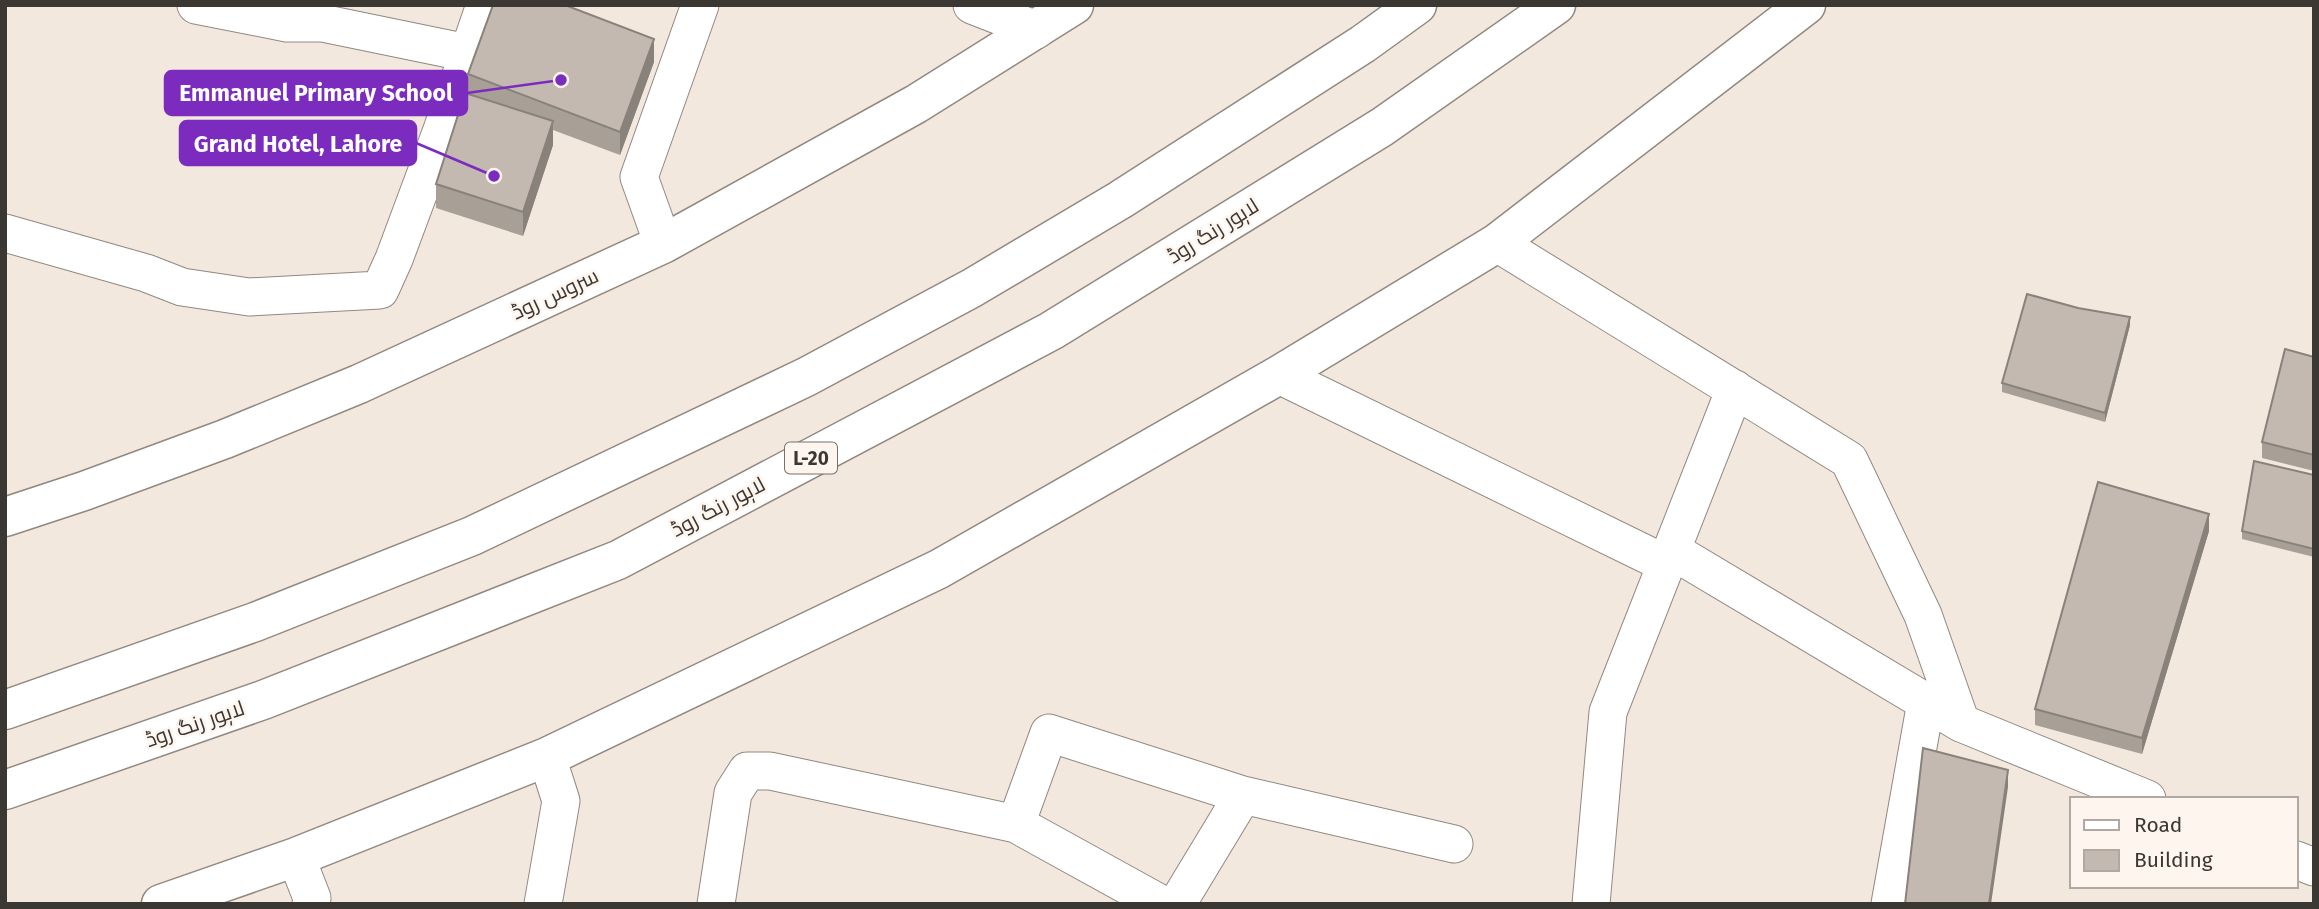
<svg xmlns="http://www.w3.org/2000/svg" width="2319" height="909" font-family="'Fira Sans',Cairo,sans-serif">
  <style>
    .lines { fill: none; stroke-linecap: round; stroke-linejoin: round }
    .minor-casing { stroke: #928880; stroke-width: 39 }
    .tertiary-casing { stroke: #928880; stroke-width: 41 }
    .motorway-casing { stroke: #928880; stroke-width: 41 }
    .minor { stroke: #fff; stroke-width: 37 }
    .tertiary { stroke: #fff; stroke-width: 38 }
    .motorway { stroke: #fff; stroke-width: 38 }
    .wall { fill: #a89f97 }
    .shaded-wall { fill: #88827b }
    .building { fill: #c3b9b0; stroke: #88827b; stroke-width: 2 }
    .labels { text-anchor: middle; stroke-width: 5; stroke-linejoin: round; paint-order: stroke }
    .shield { fill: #fef5ee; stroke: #76706b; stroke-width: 2 }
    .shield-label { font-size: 19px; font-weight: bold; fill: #3b3733 }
    .street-label { font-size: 21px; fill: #3b3733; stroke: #fef5ee }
    .leader { fill: none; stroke: #7b2cbf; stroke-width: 2.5 }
    .callout-dot { fill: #7b2cbf; stroke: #fef5ee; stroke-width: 2.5 }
    .callout { fill: #7b2cbf; stroke: #7b2cbf; stroke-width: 2.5 }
    .callout-label { font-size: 23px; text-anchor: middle; font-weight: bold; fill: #fff }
  </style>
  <rect width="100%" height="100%" fill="#f2e8de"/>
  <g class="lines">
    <g class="minor-casing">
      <path id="minor" d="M196,5L287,23H322L468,53
        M972,5L1036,30
        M5,233L146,273L182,287L249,297L380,290L394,259L442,130L485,5
        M1497,243L1849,460L1923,615L1961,723L2147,799
        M663,244L639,177L700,5
        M1279,375L1666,564
        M1671,550L1961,723
        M1016,824L1049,733L1243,795
        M296,857L312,898L311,904
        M2296,860L2314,867
        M543,904L561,801L547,757
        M716,904L733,793L747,771H770L1016,824L1161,904
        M1177,904L1243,795L1454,844
        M1591,904L1608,712L1735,389
        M1890,904L1926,702"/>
    </g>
    <g class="tertiary-casing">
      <path id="tertiary" d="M5,517L84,491L225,439L359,384L663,244L916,104L1074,5
        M161,904L296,857L547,757L939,569L1279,375L1497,243L1806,5"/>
    </g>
    <g class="motorway-casing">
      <path id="motorway" d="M5,710L255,622L472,536L806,377L972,288L1120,200L1363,44L1417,5
        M5,790L263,700L618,560L1051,331L1382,127L1556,5"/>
    </g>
    <use href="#minor" class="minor"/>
    <use href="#tertiary" class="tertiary"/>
    <use href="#motorway" class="motorway"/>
  </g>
  <path class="wall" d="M654,62L620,155L553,130V145L523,236L436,208V184L468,94V74Z
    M2130,325L2105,422L2002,392V383Z
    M2314,357V471L2262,458V442Z
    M2314,475V557L2242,539V531Z
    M2209,531L2142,754L2035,725V709Z"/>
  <path class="shaded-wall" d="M654,39V62L620,155V132Z
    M553,121V145L523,236V212Z
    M2130,317V325L2105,422V413Z
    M2209,514V531L2142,754V738Z
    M2008,770V787L1991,904H1989Z"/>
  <path class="building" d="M493,5H565L654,39L620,132L468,74Z
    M465,93L553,121L523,212L436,184Z
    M2027,294L2078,308L2130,317L2105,413L2002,383Z
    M2285,349L2314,357V455L2262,442Z
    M2254,461L2314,475V549L2242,531Z
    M2098,482L2209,514L2142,738L2035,709Z
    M1923,748L2008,770L1989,904H1905Z"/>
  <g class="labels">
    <rect class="shield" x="785" y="442.5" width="52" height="31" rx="5"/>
    <g class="shield-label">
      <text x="811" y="465">L-20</text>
    </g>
    <g class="street-label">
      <text transform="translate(1213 231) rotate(-32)" y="7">لاہور رنگ روڈ</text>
      <text transform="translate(555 294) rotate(-25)" y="7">سروس روڈ</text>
      <text transform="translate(718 507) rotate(-28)" y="7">لاہور رنگ روڈ</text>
      <text transform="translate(195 724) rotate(-19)" y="7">لاہور رنگ روڈ</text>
    </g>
  </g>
  <path class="leader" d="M561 80L467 93M494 176L416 143"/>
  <g class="callout-dot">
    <circle cx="561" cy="80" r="7"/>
    <circle cx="494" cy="176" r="7"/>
  </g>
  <g class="callout">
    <rect x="165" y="71" width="302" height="44" rx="7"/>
    <rect x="180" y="121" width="236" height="44" rx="7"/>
  </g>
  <g class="callout-label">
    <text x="316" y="101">Emmanuel Primary School</text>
    <text x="298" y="152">Grand Hotel, Lahore</text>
  </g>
  <rect width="2319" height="909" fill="none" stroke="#3b3733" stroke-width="14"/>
  <rect x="2070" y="797" width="228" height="91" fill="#fef5ee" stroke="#b0a9a3" stroke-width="2"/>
  <rect x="2084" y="820" width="35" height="10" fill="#ffffff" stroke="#b0a9a3" stroke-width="2"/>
  <text x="2134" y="832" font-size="21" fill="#3b3733">Road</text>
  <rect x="2084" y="850" width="35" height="21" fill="#c3b9b0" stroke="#b0a9a3" stroke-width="2"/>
  <text x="2134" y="867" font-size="21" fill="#3b3733">Building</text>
</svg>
